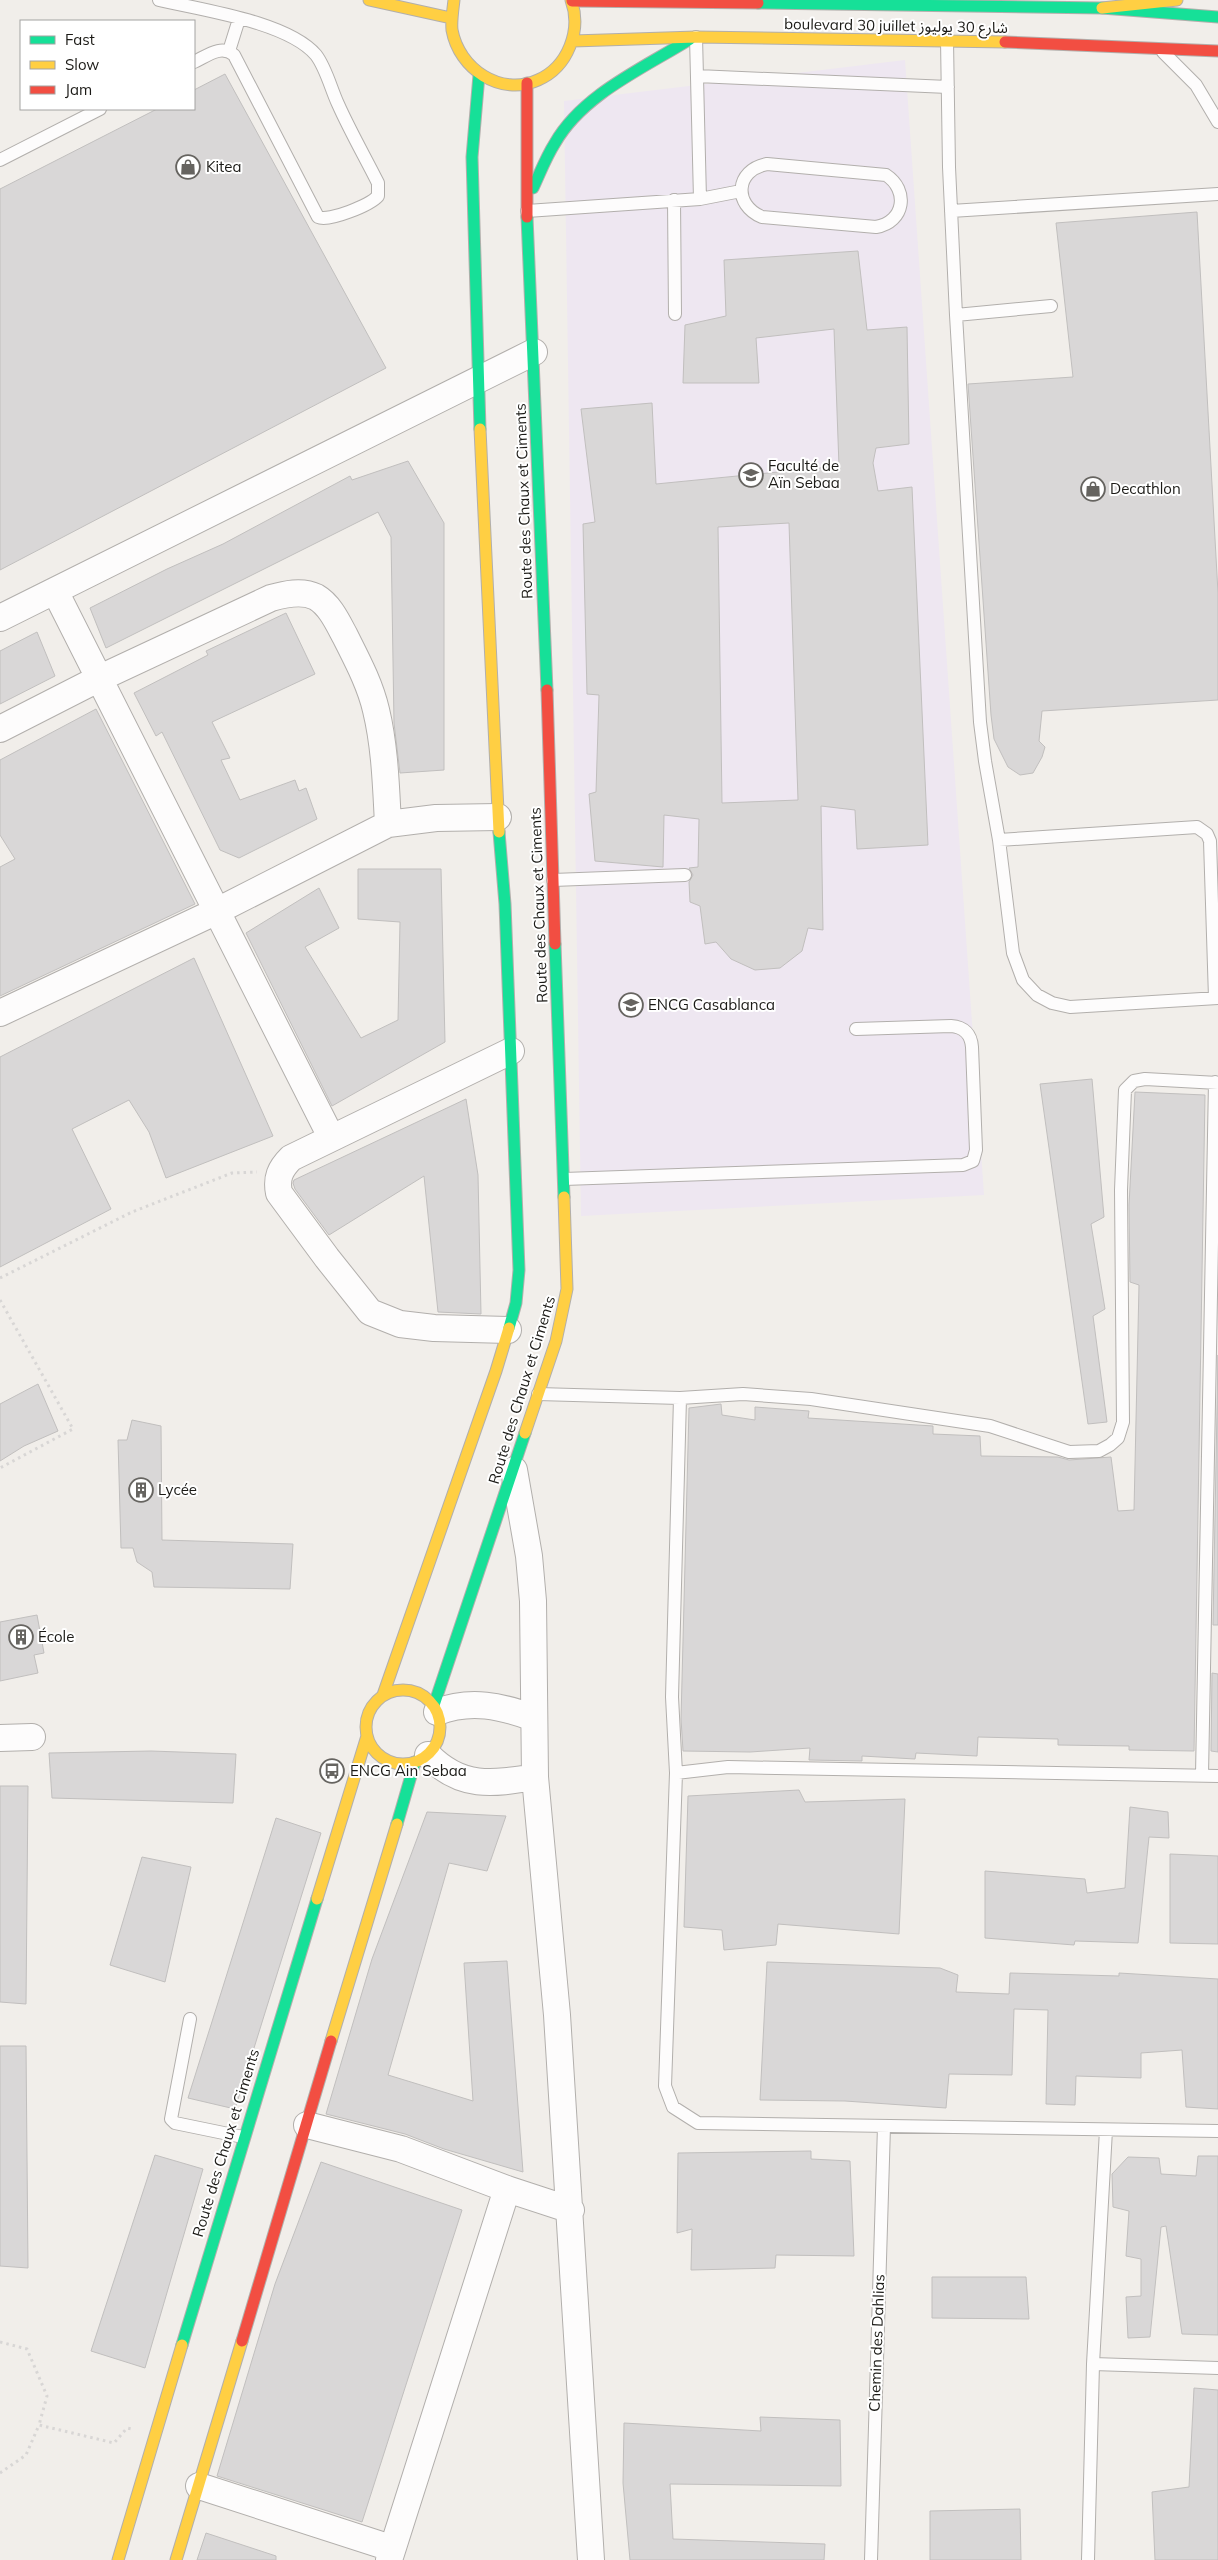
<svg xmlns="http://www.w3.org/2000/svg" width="1218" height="2560" font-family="Mulish,'Noto Sans Arabic',sans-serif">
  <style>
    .education { fill: #eee7f1 }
    .building { fill: #d9d7d7; stroke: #c1bfbe; fill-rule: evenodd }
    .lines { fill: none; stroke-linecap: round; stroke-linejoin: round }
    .lane-casing { stroke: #b2afac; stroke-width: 14 }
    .street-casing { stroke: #b2afac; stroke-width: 28 }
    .fast-casing { stroke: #b2afac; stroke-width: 13 }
    .slow-casing { stroke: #b2afac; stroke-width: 13 }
    .jam-casing { stroke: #b2afac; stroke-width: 13 }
    .path { stroke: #d8d6d5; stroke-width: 3; stroke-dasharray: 2.5 4; stroke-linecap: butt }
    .lane { stroke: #fdfcfc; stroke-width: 12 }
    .street { stroke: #fdfcfc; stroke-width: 26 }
    .fast { stroke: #16e098; stroke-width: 11 }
    .slow { stroke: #ffcf43; stroke-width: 11 }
    .jam { stroke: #f24e42; stroke-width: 11 }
    .labels { text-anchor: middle; stroke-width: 4; stroke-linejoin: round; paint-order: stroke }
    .street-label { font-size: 15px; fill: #1b1a16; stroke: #fff }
    .poi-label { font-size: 15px; fill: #1b1a16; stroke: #fff; text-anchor: start }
  </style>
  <rect width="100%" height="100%" fill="#f1eeea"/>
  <path class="education" d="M905,60L984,1195L581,1216L564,101Z"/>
  <path class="building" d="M225,74L386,368L0,570V189L157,109H194V90Z
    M1197,212L1218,593V700L1042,711L1039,741L1045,747L1042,757L1033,773L1020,775L1008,767L994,739L991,715L968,384L1073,377L1056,223Z
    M858,251L867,330L907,327L909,444L876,448L873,463L878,491L912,487L928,845L857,849L855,810L821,806L823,930L808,928L802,951L780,968L755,970L731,959L716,942L705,944L700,906L690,902L689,882L693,875L689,868L698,867L699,819L664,815L663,867L595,861L589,794L596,792L599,695L587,694L583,524L595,522L581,409L652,403L656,484L839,466L834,329L756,338L759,383H683L685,325L726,316L724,260ZM789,523L798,800L722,803L718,527Z
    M408,461L444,523V770L400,773L394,723L391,537L378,512L106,648L90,608L167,569L223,544L350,476L352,480Z
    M286,613L315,674L212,722L230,758L221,760L240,800L295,780L299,791L306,788L317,819L239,858L220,850L162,732L156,736L134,693L208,655L206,651Z
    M37,632L55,676L0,704V651Z
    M96,709L195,904L0,996V867L15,859L0,835V760Z
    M358,869H441L445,1042L332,1106L246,933L319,888L339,928L305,947L361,1038L398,1020L400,922L358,919Z
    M194,958L273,1136L166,1178L149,1132L129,1100L72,1129L111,1209L0,1267V1057Z
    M1092,1079L1104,1217L1091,1224L1105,1309L1093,1316L1107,1422L1088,1424L1040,1084Z
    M1135,1092L1205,1095L1194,1751L1129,1750V1746L1058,1745V1739L978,1737L977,1756L916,1753L915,1759L862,1756V1761L809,1760L810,1748L750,1752L683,1751L681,1719L689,1408L721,1404L722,1415L755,1420V1407L809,1411L808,1418L933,1426V1434L980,1436L981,1456L1058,1457L1069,1460L1111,1457L1118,1511L1134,1510L1139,1285L1130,1282L1129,1205Z
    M466,1099L478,1175L481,1314L438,1312L424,1176L329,1235L295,1189L293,1183L294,1180Z
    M1218,1355V1625H1213Z
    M38,1384L58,1431L24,1446L0,1461V1404Z
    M132,1420L161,1426L162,1540L293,1544L290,1589L154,1587L152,1572L137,1562L133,1548H121L118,1440H127Z
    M37,1615L44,1653L34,1655L38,1673L0,1681V1622Z
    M1212,1673L1218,1674V1752L1211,1751Z
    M151,1751L236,1754L233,1803L52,1798L49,1753Z
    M0,1786H28L26,2004L0,2002Z
    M799,1790L805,1802L905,1799L899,1934L778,1924L776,1945L724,1950L722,1930L684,1927L688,1796Z
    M1130,1807L1168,1812L1169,1838L1149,1837L1138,1943L1075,1941L1074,1945L985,1938V1871L1085,1879L1087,1893L1125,1888Z
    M427,1812L506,1816L487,1871L449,1863L388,2075L473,2101L464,1963L507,1961L523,2172L444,2149L405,2134L326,2114L372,1959Z
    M276,1818L321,1833L235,2109L188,2098Z
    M1170,1854L1218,1856V1944L1170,1943Z
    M142,1857L191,1867L165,1982L110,1965Z
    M767,1962L940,1968L958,1975L956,1992L1009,1994L1010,1973L1119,1976V1973L1218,1979V2109L1186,2107L1182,2050L1141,2053V2078L1076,2076L1075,2105L1046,2104L1048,2010L1014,2009L1012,2075L949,2074L946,2108L845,2101L760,2100Z
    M0,2046H26L28,2268L0,2266Z
    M811,2151V2159L850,2161L854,2256L776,2255L775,2268L691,2270L692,2229L677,2233L678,2153Z
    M155,2155L203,2169L145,2368L91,2351Z
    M1198,2156H1218V2335L1182,2334L1166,2226L1161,2227L1150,2337L1128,2338L1126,2297L1141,2296V2259L1126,2256L1129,2211L1113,2207L1112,2174L1128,2157L1159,2158L1161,2174L1196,2176Z
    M321,2162L462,2210L362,2522L217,2476L275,2284Z
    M932,2277H1026L1029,2319L932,2318Z
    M1194,2388L1218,2390V2560H1155L1152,2492L1189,2487Z
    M760,2417L840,2420L841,2486L670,2484L673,2539L825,2544L824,2560H630L623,2483L624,2423L761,2431Z
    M1020,2509L1021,2560H930V2511Z
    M206,2533L276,2556V2560H197Z"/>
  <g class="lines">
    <g class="lane-casing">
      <path id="lane" d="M159,0C202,10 288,22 316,55C326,68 331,89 338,104C350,131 365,157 378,183V196C370,205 329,222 318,217L234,55C221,44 207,56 194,62
        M696,37L700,199
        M947,40L949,167L956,315L980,722L985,761L999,840L1013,953L1023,980L1037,995L1052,1003L1070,1007L1218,998
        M229,51L239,19
        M1163,52L1196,85L1218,122
        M697,76L948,87
        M0,160L100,109
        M767,164L886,175C909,190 905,222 876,227L762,217C733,205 735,170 767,164Z
        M674,200L675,314
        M527,211L700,199L741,191
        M951,211L1218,194
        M956,315L1051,306
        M999,840L1197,827L1207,834L1210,841L1215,998
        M553,880L685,875
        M564,1179L963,1165L973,1161L976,1150L972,1047C971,1034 964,1027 951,1026L856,1029
        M538,1394L680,1398L672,1697L676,1773L665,2086L673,2107L698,2123L1218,2131
        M680,1398L743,1394L811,1399L990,1426L1069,1452L1099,1451L1110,1445L1118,1438L1123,1422L1121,1190L1125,1090L1134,1081L1145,1079L1218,1083
        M676,1773L728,1767L1218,1776
        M1202,1775L1215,1082
        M190,2019L171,2119L175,2123L243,2137
        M1093,2364L1218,2368
        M871,2560L884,2126
        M1088,2560L1093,2364L1106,2130"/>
    </g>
    <g class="street-casing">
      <path id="street" d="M55,591L331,1137
        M0,618L534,352
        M0,729L98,679L271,598C285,594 302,590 316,597C330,605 338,623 345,636C357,660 370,684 376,710C385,747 386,787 388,824
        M0,1013L217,911L388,824L436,818L498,817
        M508,1330L434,1328L400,1324L370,1312L327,1258L279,1193C276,1178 280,1169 291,1158L511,1051
        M514,1470L529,1556L533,1601L535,1777L557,2015L591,2560
        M437,1712C471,1699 501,1706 534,1718
        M0,1738L32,1737
        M428,1755C461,1789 492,1784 535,1777
        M307,2125L401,2149L507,2189L571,2210
        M199,2486L391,2548
        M389,2560L507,2189"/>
    </g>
    <g class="fast-casing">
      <path id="fast" d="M758,3L1102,8L1218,17
        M479,75L472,157L480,429
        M533,188C540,173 546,157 555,143C583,94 644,68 690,39
        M527,217L547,690
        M499,832L505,904L519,1270L516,1303L509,1328
        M555,944L564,1197
        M434,1705L525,1433
        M397,1824L415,1762
        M182,2345L317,1899"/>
    </g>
    <g class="slow-casing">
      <path id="slow" d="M369,0L451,18
        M454,0C453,9 451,21 452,30C459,69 501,97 538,80C568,67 582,30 571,0
        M1102,8L1177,0
        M573,41L696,37L1005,42
        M480,429L499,832
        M525,1433L556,1341L567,1289L564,1197
        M366 1727a37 37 0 1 1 74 0a37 37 0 1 1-74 0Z
        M383,1695L496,1371L509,1328
        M317,1899L367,1736
        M331,2041L397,1824
        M118,2560L182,2345
        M176,2560L242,2341"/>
    </g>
    <g class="jam-casing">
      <path id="jam" d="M572,1L758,3
        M1005,42L1218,51
        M527,83V217
        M547,690L555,944
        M242,2341L331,2041"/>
    </g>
    <path class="path" d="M0,1278L132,1212L232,1173L257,1172
      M0,1300L73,1429L0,1468
      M0,2342L27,2349L47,2396L39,2425
      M0,2473L26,2455L39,2425L114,2443L127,2428L132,2429"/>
    <use href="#lane" class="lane"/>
    <use href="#street" class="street"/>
    <use href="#fast" class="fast"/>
    <use href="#slow" class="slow"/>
    <use href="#jam" class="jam"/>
  </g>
  <defs>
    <g id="shop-ring" transform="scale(1.25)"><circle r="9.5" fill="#fff" stroke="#666460" stroke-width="1.5"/><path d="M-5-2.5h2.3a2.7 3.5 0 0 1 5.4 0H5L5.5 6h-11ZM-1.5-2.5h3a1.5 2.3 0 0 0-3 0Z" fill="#666460"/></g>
    <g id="university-ring" transform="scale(1.25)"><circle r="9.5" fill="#fff" stroke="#666460" stroke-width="1.5"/><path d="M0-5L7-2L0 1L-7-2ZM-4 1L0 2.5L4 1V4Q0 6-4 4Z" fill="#666460"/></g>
    <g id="building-ring" transform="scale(1.25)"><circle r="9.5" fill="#fff" stroke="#666460" stroke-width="1.5"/><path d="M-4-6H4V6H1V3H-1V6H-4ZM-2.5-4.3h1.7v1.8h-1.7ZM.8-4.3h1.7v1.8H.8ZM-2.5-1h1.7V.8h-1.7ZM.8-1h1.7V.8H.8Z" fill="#666460"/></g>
    <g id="bus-ring" transform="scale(1.25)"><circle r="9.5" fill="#fff" stroke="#666460" stroke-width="1.5"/><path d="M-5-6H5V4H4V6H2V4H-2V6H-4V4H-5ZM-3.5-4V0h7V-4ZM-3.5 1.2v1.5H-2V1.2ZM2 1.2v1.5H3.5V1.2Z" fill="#666460"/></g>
  </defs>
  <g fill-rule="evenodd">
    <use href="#shop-ring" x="188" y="167"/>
    <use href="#university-ring" x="751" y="475"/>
    <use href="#shop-ring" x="1093" y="489"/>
    <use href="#university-ring" x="631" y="1005"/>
    <use href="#building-ring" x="141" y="1490"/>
    <use href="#building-ring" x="21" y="1637"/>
    <use href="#bus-ring" x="332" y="1771"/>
  </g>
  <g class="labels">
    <g class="street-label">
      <text transform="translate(896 26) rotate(1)" y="5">boulevard 30 juillet شارع 30 يوليوز</text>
      <text transform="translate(524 501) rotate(-92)" y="5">Route des Chaux et Ciments</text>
      <text transform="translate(539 905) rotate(-92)" y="5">Route des Chaux et Ciments</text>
      <text transform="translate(522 1390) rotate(-73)" y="5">Route des Chaux et Ciments</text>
      <text transform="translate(226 2143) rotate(-73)" y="5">Route des Chaux et Ciments</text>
      <text transform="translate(877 2343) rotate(-88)" y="5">Chemin des Dahlias</text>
    </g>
    <g class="poi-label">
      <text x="206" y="172">Kitea</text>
      <text x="768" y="471">Faculté de<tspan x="768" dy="17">Aïn Sebaa</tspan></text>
      <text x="1110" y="494">Decathlon</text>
      <text x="648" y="1010">ENCG Casablanca</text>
      <text x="158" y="1495">Lycée</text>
      <text x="38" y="1642">École</text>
      <text x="350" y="1776">ENCG Ain Sebaa</text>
    </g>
  </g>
  <rect x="20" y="20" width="175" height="90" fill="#ffffff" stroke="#a4a3a2"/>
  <rect x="30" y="36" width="25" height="8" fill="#16e098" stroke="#a4a3a2"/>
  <text x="65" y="45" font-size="15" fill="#1b1a16">Fast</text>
  <rect x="30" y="61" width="25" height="8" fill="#ffcf43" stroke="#a4a3a2"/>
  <text x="65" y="70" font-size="15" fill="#1b1a16">Slow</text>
  <rect x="30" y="86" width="25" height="8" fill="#f24e42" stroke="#a4a3a2"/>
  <text x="65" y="95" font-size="15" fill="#1b1a16">Jam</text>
</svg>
